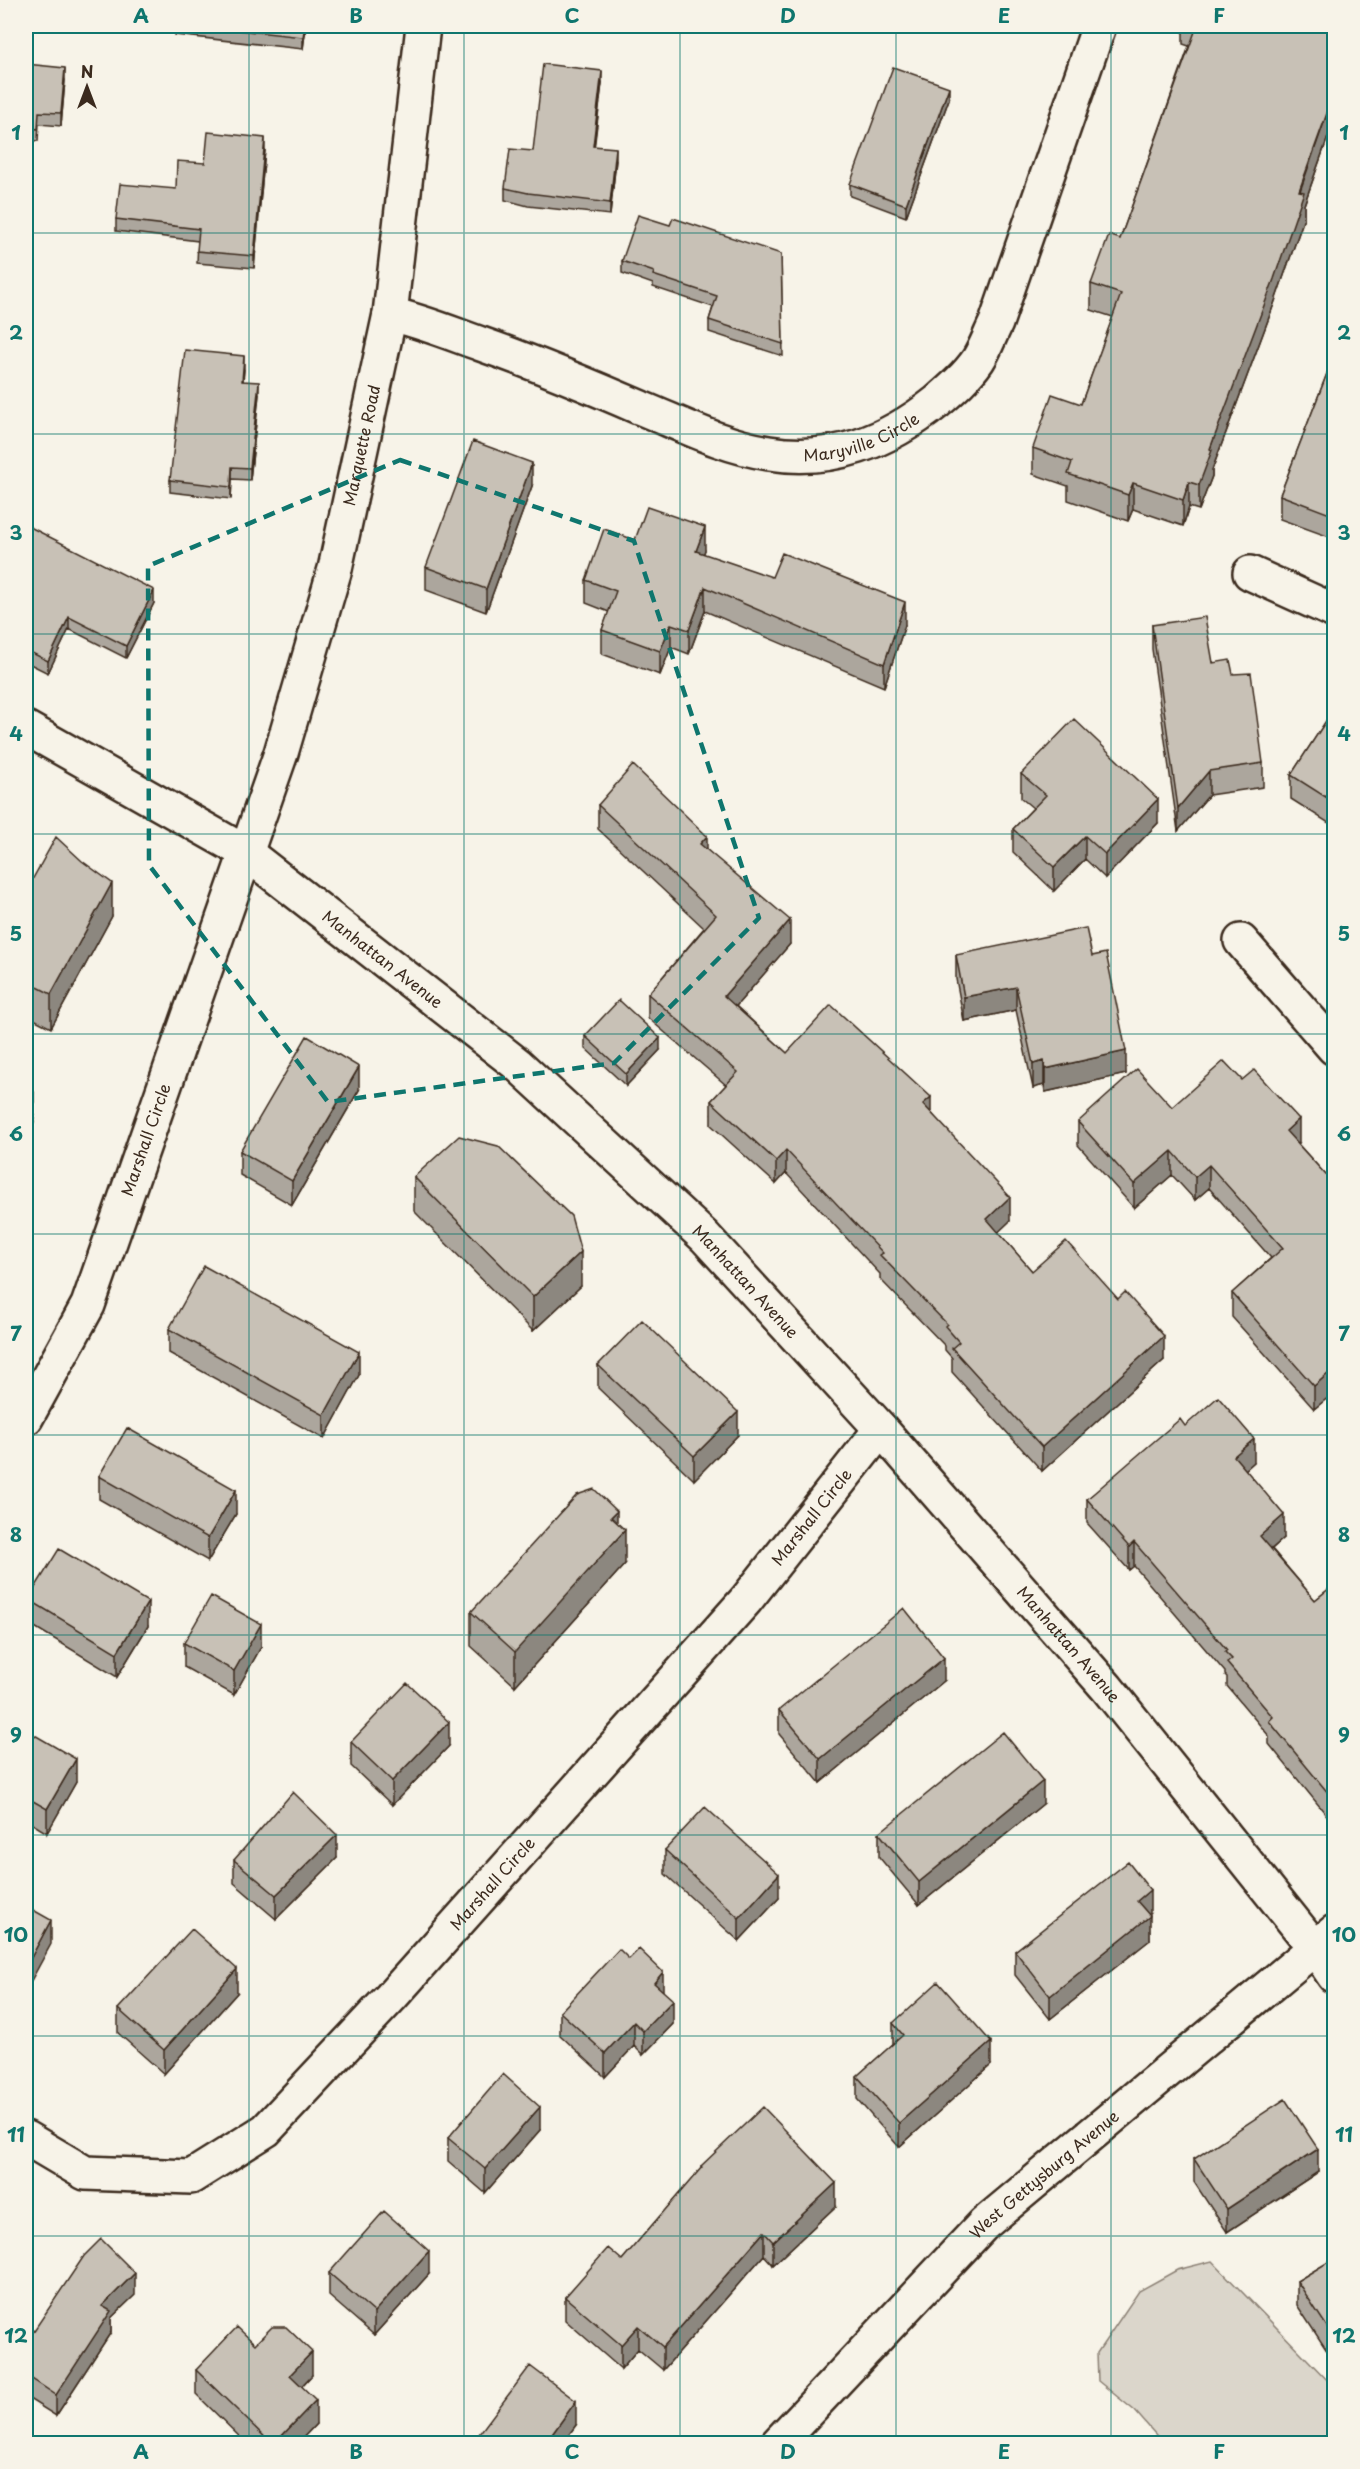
<svg xmlns="http://www.w3.org/2000/svg" width="1360" height="2469" font-family="'Playpen Sans',sans-serif">
  <style>
    .green { fill: #dbd6cb; stroke: #8b8074; stroke-width: 1.5 }
    .lines { fill: none; stroke-linecap: round; stroke-linejoin: round }
    .minor-casing { stroke: #3b2a1e; stroke-width: 38 }
    .minor { stroke: #f7f3e8; stroke-width: 33 }
    .wall { fill: #aca69d; stroke: #3b2a1e; stroke-width: 1.5 }
    .shaded-wall { fill: #8c877f; stroke: #3b2a1e; stroke-width: 1.5 }
    .building { fill: #c8c1b6; stroke: #3b2a1e; stroke-width: 1.5 }
    .marked { fill: none; stroke: #0f766e; stroke-width: 4.5; stroke-dasharray: 12 8; stroke-linejoin: round }
    .grid { fill: none; stroke: #0f766e; stroke-width: 1.5; stroke-opacity: 0.55 }
    .labels { text-anchor: middle; stroke-width: 5; stroke-linejoin: round; paint-order: stroke }
    .street-label { font-size: 16px; fill: #3b2a1e; stroke: #f7f3e8 }
    .neatline { fill: none; stroke: #0f766e; stroke-width: 2 }
    .grid-label { font-size: 20px; text-anchor: middle; font-weight: bold; fill: #0f766e }
  </style>
  <rect width="100%" height="100%" fill="#f7f3e8"/>
  <filter id="ink" filterUnits="userSpaceOnUse"><feTurbulence type="fractalNoise" baseFrequency=".0167" numOctaves="2"/><feDisplacementMap in="SourceGraphic" scale="12" xChannelSelector="R" yChannelSelector="G"/><feConvolveMatrix kernelMatrix="1 2 1 2 8 2 1 2 1" color-interpolation-filters="sRGB"/></filter>
  <g filter="url(#ink)">
    <path class="green" d="M1212,2261L1334,2387V2443H1163L1135,2411L1098,2381L1097,2353L1139,2291L1177,2270Z"/>
    <g class="lines">
      <g class="minor-casing">
        <g id="minor">
          <path id="s1" d="M390,314C421,321 450,333 481,344C535,363 588,385 641,408C683,425 723,446 769,453C833,463 887,442 937,402C952,389 967,376 978,360C985,349 990,335 996,323L1099,26"/>
          <path d="M1250,573L1334,611"/>
          <path id="s2" d="M26,728L245,852L517,1064L705,1237L881,1429L1107,1688L1315,1948L1334,1976"/>
          <path d="M1241,941L1334,1048"/>
          <path id="s3" d="M26,1418L88,1305L281,753L335,569L390,314L423,26"/>
          <path id="s4" d="M26,2138L85,2173L191,2177L266,2130L391,1997L746,1600L881,1429"/>
          <path id="s5" d="M777,2444L984,2224L1334,1932"/>
        </g>
      </g>
      <use href="#minor" class="minor"/>
    </g>
    <path class="wall" d="M175,26H306L303,49L175,35Z
      M1183,26H1335V117L1304,205V218L1274,304L1212,470V476L1199,510L1189,507L1183,526L1133,509L1128,521L1068,500V486L1033,474V448L1081,404L1113,317L1091,310V284L1120,239L1189,46L1183,44Z
      M26,64L65,80L61,126L39,124L38,141L26,139Z
      M602,83L594,146L616,160L610,215L528,206L505,200V188L533,151Z
      M949,99L906,217L850,196V184Z
      M265,150L254,268L197,263L198,241L116,231V219L176,189L205,163Z
      M781,254L783,356L709,332V320L713,307L653,287V284L622,273V261Z
      M1335,353V539L1280,519V495Z
      M244,369L243,381L259,394L250,480L232,479L231,499L170,492V480Z
      M532,486L486,612L426,590V567Z
      M26,525L154,603L126,658L69,629L48,673L26,662Z
      M635,540L705,550L703,554L905,625L884,687L705,611L689,654L671,647L660,675L602,654V630L609,612L586,603V580Z
      M1152,625L1233,674L1263,763V787L1209,795L1178,831L1152,649Z
      M1335,707V827L1291,799V775Z
      M1021,774L1158,823L1105,878L1085,859L1054,891L1013,852V829L1033,808L1021,798Z
      M598,805L707,850L790,944L736,1006L787,1053L931,1112L1010,1221L998,1232L1032,1271L1164,1360L1042,1471L952,1372V1358L945,1350V1346L880,1279V1274L786,1173L776,1184L711,1125V1101L726,1085L648,1018V994L704,928L598,829Z
      M26,891L112,916L51,1028L26,1015Z
      M956,955L1092,956L1126,1074L1045,1092L1044,1085L1033,1088L1016,1010L964,1021L956,979Z
      M585,1036L660,1050L626,1086L585,1048Z
      M359,1090L292,1205L240,1175V1151Z
      M1078,1122L1299,1143L1298,1144L1334,1184L1335,1183V1401L1330,1396L1314,1409L1232,1317V1293L1271,1258L1209,1188L1195,1200L1172,1175L1134,1208L1078,1145Z
      M414,1177L581,1286L533,1331L414,1211Z
      M169,1329L359,1375L324,1439L169,1353Z
      M598,1365L738,1435L694,1480L598,1388Z
      M1185,1426L1254,1462L1245,1470L1284,1538L1272,1549L1315,1600L1335,1584L1329,1818L1269,1744V1736L1227,1686V1677L1225,1675V1672L1134,1566L1129,1570L1087,1523V1499Z
      M99,1476L236,1514L208,1561L99,1499Z
      M625,1564L515,1686L471,1646V1612Z
      M28,1599L148,1626L117,1677L28,1623Z
      M184,1643L261,1647L234,1695L184,1667Z
      M944,1681L820,1783L779,1734V1710Z
      M26,1730L76,1782L47,1833L26,1820Z
      M351,1742L449,1746L392,1805L351,1766Z
      M1043,1804L919,1905L879,1857V1833Z
      M665,1850L779,1898L739,1941L665,1874Z
      M337,1858L276,1919L234,1883V1860Z
      M1150,1914L1149,1915L1150,1940L1050,2019L1015,1975V1951Z
      M663,1992L673,2024L643,2055L634,2046L605,2077L560,2035V2012Z
      M237,1993L164,2074L118,2033V2009Z
      M893,2023L991,2065L899,2147L857,2099V2076L893,2044Z
      M540,2130L485,2193L448,2161V2138Z
      M1194,2159L1318,2172L1227,2232L1194,2182Z
      M701,2166L836,2206L773,2265L764,2255L663,2370L638,2349L621,2369L565,2320V2297L622,2260L701,2169Z
      M1335,2258V2363L1297,2305V2281Z
      M329,2273L429,2274L374,2335L329,2296Z
      M135,2295L111,2318V2332L56,2416L26,2397V2327L33,2332Z
      M255,2344L312,2375L302,2386L316,2424L297,2444H247L196,2394V2370Z
      M576,2425L562,2444H476V2438Z"/>
    <path class="shaded-wall" d="M305,26H306L303,49V37Z
      M65,68V80L61,126V113Z
      M602,71V83L593,158V146Z
      M949,87V99L906,217V205Z
      M1335,91V117L1304,205V218L1274,304L1212,470V476L1199,510V485L1210,449Z
      M265,138V150L254,268V256Z
      M616,148V160L610,215V203Z
      M28,222V234L26,253V241Z
      M244,356V369L242,393V381Z
      M259,382V394L250,480V468Z
      M532,463V486L486,612V589Z
      M232,467V479L231,499V487Z
      M1189,482V507L1183,526V500Z
      M1133,483V509L1128,521V495Z
      M705,527V550L696,575V551Z
      M705,587V611L689,654V630Z
      M154,590V603L126,658V646Z
      M905,602V625L884,687V664Z
      M69,617V629L48,673V661Z
      M671,624V647L660,675V651Z
      M1209,771V795L1178,831V808Z
      M1158,799V823L1105,878V854Z
      M707,836V860L700,844Z
      M1085,836V859L1054,891V867Z
      M112,883V916L51,1028V994Z
      M790,920V944L724,1020V996Z
      M1016,987V1010L964,1021V997Z
      M660,1038V1050L626,1086V1074Z
      M1126,1051V1074L1045,1092V1069Z
      M1044,1061V1085L1033,1088V1064Z
      M359,1067V1090L292,1205V1181Z
      M34,1092V1122L26,1137V1107Z
      M931,1097V1120L923,1104Z
      M1299,1119V1143L1286,1154V1131Z
      M786,1150V1173L776,1184V1161Z
      M1172,1151V1175L1134,1208V1184Z
      M1209,1165V1188L1195,1200V1177Z
      M1010,1197V1221L987,1243V1219Z
      M581,1252V1286L533,1331V1297Z
      M1164,1336V1360L1042,1471V1447Z
      M359,1352V1375L324,1439V1415Z
      M1330,1372V1396L1314,1409V1386Z
      M738,1412V1435L694,1480V1456Z
      M1254,1439V1462L1234,1480V1456Z
      M236,1490V1514L208,1561V1538Z
      M617,1511V1539L625,1530V1564L515,1686V1652L611,1517Z
      M1284,1515V1538L1260,1559V1536Z
      M1134,1542V1566L1129,1570V1547Z
      M148,1602V1626L117,1677V1653Z
      M261,1624V1647L234,1695V1671Z
      M944,1658V1681L820,1783V1759Z
      M449,1722V1746L392,1805V1781Z
      M76,1759V1782L47,1833V1809Z
      M1043,1781V1804L919,1905V1882Z
      M1335,1790V1813L1329,1818V1794Z
      M337,1835V1858L276,1919V1895Z
      M779,1874V1898L739,1941V1918Z
      M1150,1890V1914L1137,1924V1901Z
      M1150,1916V1940L1050,2019V1996Z
      M51,1920V1944L26,1990V1967Z
      M237,1969V1993L164,2074V2050Z
      M663,1972V1995L654,1983Z
      M673,2000V2024L643,2055V2031Z
      M634,2022V2046L605,2077V2053Z
      M991,2042V2065L899,2147V2123Z
      M540,2107V2130L485,2193V2169Z
      M1318,2149V2172L1227,2232V2209Z
      M836,2183V2206L773,2265V2242Z
      M764,2232V2255L663,2370V2347Z
      M429,2251V2274L374,2335V2312Z
      M135,2273V2295L111,2318V2332L56,2416V2395L102,2306Z
      M638,2326V2349L621,2369V2345Z
      M312,2352V2375L290,2398V2375Z
      M316,2400V2424L297,2444H274Z
      M576,2401V2425L562,2444H545Z"/>
    <path class="building" d="M199,26H305L303,37Z
      M1197,26H1335V91L1299,191L1304,192L1274,279L1210,449L1212,450L1199,485L1189,482L1183,500L1133,483L1128,495L1068,474L1072,462L1033,448L1052,394L1081,404L1121,294L1091,284L1109,235L1120,239Z
      M26,64L65,68L61,113L39,112L38,129L26,127Z
      M543,64L602,71L593,146L616,148L610,203L528,193L505,188L510,149L533,151Z
      M893,67L949,87L906,205L850,184Z
      M208,132L265,138L254,256L197,251L199,229L116,219L120,184L176,189L177,161L205,163Z
      M638,215L670,225L673,218L781,254L783,344L709,320L717,296L653,275L654,272L622,261Z
      M26,222H28L26,241Z
      M185,350L244,356L242,381L259,382L250,468L232,467L231,487L170,480Z
      M1335,353V516L1280,495Z
      M473,441L532,463L486,589L426,567Z
      M647,507L705,527L696,551L772,577L782,553L905,602L884,664L705,587L689,630L671,624L660,651L602,630L616,591L586,580L604,529L635,540Z
      M26,525L154,590L126,646L69,617L48,661L26,650V610L31,598L26,596Z
      M1205,617L1213,663L1230,660L1233,674L1251,673L1263,763L1209,771L1178,808L1152,625Z
      M1335,707V803L1291,775Z
      M1074,719L1158,799L1105,854L1085,836L1054,867L1013,829L1046,795L1021,774Z
      M633,765L707,836L700,844L790,920L724,996L787,1053L831,1005L931,1097L923,1104L1010,1197L987,1219L1032,1271L1066,1241L1118,1299L1125,1292L1164,1336L1042,1447L952,1348L959,1342L945,1326L947,1324L880,1255L883,1253L786,1150L776,1161L711,1101L738,1072L648,994L716,915L598,805Z
      M56,837L82,861L112,883L51,994L26,981V891Z
      M1086,928L1092,956L1106,953L1126,1051L1045,1069L1044,1061L1033,1064L1016,987L964,997L956,955Z
      M619,1000L660,1038L626,1074L585,1036Z
      M307,1036L359,1067L292,1181L240,1151Z
      M1224,1061L1242,1080L1254,1070L1299,1119L1286,1131L1334,1184L1335,1183V1377L1330,1372L1314,1386L1232,1293L1283,1248L1209,1165L1195,1177L1172,1151L1134,1184L1078,1122L1137,1069L1172,1107Z
      M26,1087L34,1092L26,1107Z
      M459,1136L498,1146L571,1216L581,1252L533,1297L414,1177Z
      M204,1266L359,1352L324,1415L169,1329Z
      M642,1320L738,1412L694,1456L598,1365Z
      M1218,1397L1254,1439L1234,1456L1284,1515L1260,1536L1315,1600L1335,1584V1790L1329,1794L1269,1721L1273,1717L1227,1663L1232,1659L1225,1652L1227,1650L1134,1542L1129,1547L1087,1499L1180,1419L1185,1426Z
      M127,1428L236,1490L208,1538L99,1476Z
      M594,1489L617,1511L611,1517L625,1530L515,1652L471,1612L577,1495Z
      M59,1549L148,1602L117,1653L28,1599Z
      M211,1596L261,1624L234,1671L184,1643Z
      M904,1608L944,1658L820,1759L779,1710Z
      M407,1683L449,1722L392,1781L351,1742Z
      M26,1730L76,1759L47,1809L26,1797Z
      M1003,1732L1043,1781L919,1882L879,1833Z
      M293,1792L337,1835L276,1895L234,1860Z
      M705,1807L779,1874L739,1918L665,1850Z
      M1128,1862L1150,1890L1137,1901L1150,1916L1050,1996L1015,1951Z
      M26,1906L51,1920L26,1967Z
      M192,1929L237,1969L164,2050L118,2009Z
      M619,1949L629,1959L639,1949L663,1972L654,1983L673,2000L643,2031L634,2022L605,2053L560,2012Z
      M938,1982L991,2042L899,2123L857,2076L903,2035L893,2023Z
      M503,2074L540,2107L485,2169L448,2138Z
      M1285,2099L1318,2149L1227,2209L1194,2159Z
      M763,2107L836,2183L773,2242L764,2232L663,2347L638,2326L621,2345L565,2297L608,2248L622,2260L702,2167L701,2166Z
      M384,2211L429,2251L374,2312L329,2273Z
      M101,2239L135,2273L102,2306L111,2311L56,2395L26,2375V2327L33,2332L84,2256Z
      M1335,2258V2339L1297,2281Z
      M237,2327L255,2344L272,2327H286L312,2352L290,2375L316,2400L274,2444H272L196,2370Z
      M530,2366L576,2401L545,2444H484L476,2438Z"/>
  </g>
  <path class="marked" d="M400,460L634,541L759,918L614,1063L328,1102L149,865L148,566Z"/>
  <path class="grid" d="M249,26V2444M464,26V2444M680,26V2444M896,26V2444M1111,26V2444M26,233H1334M26,434H1334M26,634H1334M26,834H1334M26,1034H1334M26,1234H1334M26,1435H1334M26,1635H1334M26,1835H1334M26,2036H1334M26,2236H1334"/>
  <g class="labels">
    <g class="street-label">
      <text dy="6" stroke="none"><textPath href="#s1" startOffset="500">Maryville Circle</textPath></text>
      <text dy="6" stroke="none"><textPath href="#s3" startOffset="1032">Marquette Road</textPath></text>
      <text dy="6" stroke="none"><textPath href="#s2" startOffset="426">Manhattan Avenue</textPath></text>
      <text dy="6" stroke="none"><textPath href="#s3" startOffset="304">Marshall Circle</textPath></text>
      <text dy="6" stroke="none"><textPath href="#s2" startOffset="912">Manhattan Avenue</textPath></text>
      <text dy="6" stroke="none"><textPath href="#s4" startOffset="1084">Marshall Circle</textPath></text>
      <text dy="6" stroke="none"><textPath href="#s2" startOffset="1398">Manhattan Avenue</textPath></text>
      <text dy="6" stroke="none"><textPath href="#s4" startOffset="598">Marshall Circle</textPath></text>
      <text dy="6" stroke="none"><textPath href="#s5" startOffset="380">West Gettysburg Avenue</textPath></text>
    </g>
  </g>
  <rect width="1360" height="2469" fill="none" stroke="#f7f3e8" stroke-width="66"/>
  <g transform="translate(87 87)" stroke="#f7f3e8" stroke-width="4.5" paint-order="stroke">
  <path d="M0-4.5L10 22L0 15L-10 22Z" fill="#3b2a1e"/>
  <text y="-9" font-size="16" font-weight="bold" text-anchor="middle" fill="#3b2a1e">N</text>
  </g>
  <rect x="33" y="33" width="1294" height="2403" class="neatline"/>
  <g class="grid-label">
    <text x="141" y="23">A</text>
    <text x="356" y="23">B</text>
    <text x="572" y="23">C</text>
    <text x="788" y="23">D</text>
    <text x="1004" y="23">E</text>
    <text x="1219" y="23">F</text>
    <text x="16" y="140">1</text>
    <text x="1344" y="140">1</text>
    <text x="16" y="340">2</text>
    <text x="1344" y="340">2</text>
    <text x="16" y="540">3</text>
    <text x="1344" y="540">3</text>
    <text x="16" y="741">4</text>
    <text x="1344" y="741">4</text>
    <text x="16" y="941">5</text>
    <text x="1344" y="941">5</text>
    <text x="16" y="1141">6</text>
    <text x="1344" y="1141">6</text>
    <text x="16" y="1341">7</text>
    <text x="1344" y="1341">7</text>
    <text x="16" y="1542">8</text>
    <text x="1344" y="1542">8</text>
    <text x="16" y="1742">9</text>
    <text x="1344" y="1742">9</text>
    <text x="16" y="1942">10</text>
    <text x="1344" y="1942">10</text>
    <text x="16" y="2142">11</text>
    <text x="1344" y="2142">11</text>
    <text x="16" y="2343">12</text>
    <text x="1344" y="2343">12</text>
    <text x="141" y="2459">A</text>
    <text x="356" y="2459">B</text>
    <text x="572" y="2459">C</text>
    <text x="788" y="2459">D</text>
    <text x="1004" y="2459">E</text>
    <text x="1219" y="2459">F</text>
  </g>
</svg>
